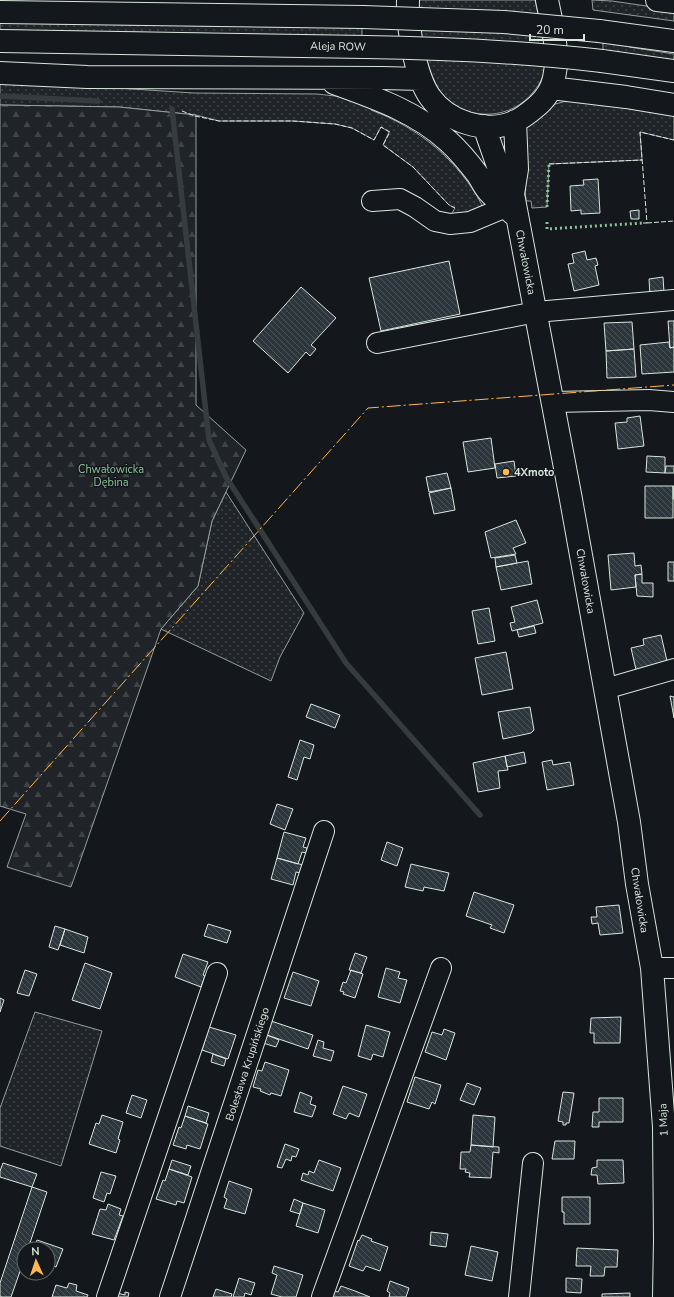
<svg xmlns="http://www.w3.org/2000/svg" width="674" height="1297" font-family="'Nunito Sans',sans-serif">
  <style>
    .green { fill: url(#green-dots); stroke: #939e99 }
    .forest { fill: url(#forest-firs); stroke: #939e99 }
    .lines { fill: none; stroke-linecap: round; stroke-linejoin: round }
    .stream { stroke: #363b3e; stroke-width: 5.5 }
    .building { fill: url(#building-back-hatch); stroke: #d8e6dc }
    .minor-casing { stroke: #d8e6dc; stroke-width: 22 }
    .major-casing { stroke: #d8e6dc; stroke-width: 24 }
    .minor { stroke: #14181c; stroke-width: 20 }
    .major { stroke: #14181c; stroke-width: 22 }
    .major-bridge-casing { stroke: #d8e6dc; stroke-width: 24; stroke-linecap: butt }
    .major-bridge { stroke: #14181c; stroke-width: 22 }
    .hedge { stroke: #8ac095; stroke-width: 3; stroke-dasharray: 2 3; stroke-linecap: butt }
    .fence { stroke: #d8e6dc; stroke-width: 1; stroke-dasharray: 5 2; stroke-linecap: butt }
    .power { stroke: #ffb74d; stroke-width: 1; stroke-dasharray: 14 3 2 3; stroke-linecap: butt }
    .poi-dot { fill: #ffb74d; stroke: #14181c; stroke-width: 1.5 }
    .labels { text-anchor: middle; stroke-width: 3; stroke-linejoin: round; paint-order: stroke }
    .street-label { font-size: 11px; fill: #d8e6dc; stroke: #14181c }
    .park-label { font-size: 11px; fill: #8ac095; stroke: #14181c }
    .poi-label { font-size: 11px; font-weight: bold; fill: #d8e6dc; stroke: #14181c; text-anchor: start }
  </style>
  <defs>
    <pattern id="green-dots" width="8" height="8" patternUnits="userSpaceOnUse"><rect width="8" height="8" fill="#202428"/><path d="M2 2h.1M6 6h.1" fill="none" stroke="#404447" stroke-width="1.8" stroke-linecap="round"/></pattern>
    <pattern id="forest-firs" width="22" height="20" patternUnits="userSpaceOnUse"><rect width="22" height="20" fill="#202428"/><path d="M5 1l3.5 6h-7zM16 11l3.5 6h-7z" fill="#404447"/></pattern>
    <pattern id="building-back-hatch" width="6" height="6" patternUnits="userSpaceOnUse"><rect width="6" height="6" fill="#2c363c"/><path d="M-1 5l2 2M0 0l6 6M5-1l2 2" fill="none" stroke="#4a5358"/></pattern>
  </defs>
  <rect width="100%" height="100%" fill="#14181c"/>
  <path class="green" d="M419,0H535C539,21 547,45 545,66C544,76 540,84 534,91C512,120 469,122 444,96C427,78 417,24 419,0Z
    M592,0L612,1L674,10V21L593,10Z
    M0,23L362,28V36L0,30Z
    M603,43L628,46L629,47L674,54V60L603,50Z
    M0,82L86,86L194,93L317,94L344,97L372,104L371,110C419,128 458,160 482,205L478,211L449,218L455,208L449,205L413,167L383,145L389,132L381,127L374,140L352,128L335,124L293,121H219L196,115L119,107L0,105Z
    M570,100L674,114V140L640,132L642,160L549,164L547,207L532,208L531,201H526L521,146L524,132L527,126L552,105Z
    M226,492L304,613L280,657L271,681L161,629L198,586L212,521Z
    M35,1012L102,1031L61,1166L0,1146V1108Z"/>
  <path class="forest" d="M0,105L119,107L196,115V405L246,450L212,521L198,586L161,629L71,887L7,867L26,814L0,806Z"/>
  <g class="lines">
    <path class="stream" d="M0,96L98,101
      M172,109L209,440L226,477L346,663L480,815"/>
  </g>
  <path class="building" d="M598,179L600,213L581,214V210L571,211L570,186L584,185L583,180Z
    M639,210V219H631L630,211Z
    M585,251L587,260L596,258L598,265L595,266L599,285L574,291L568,264L574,263L572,254Z
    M449,261L460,314L381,331L369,278Z
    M663,277L664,293L650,295L649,279Z
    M301,287L336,318L311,345L316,349L310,356L306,352L288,373L253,341Z
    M668,321H674V347L670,348Z
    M632,322L634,349L606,351L604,323Z
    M669,342L670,348L674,347V372L642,374L640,345Z
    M634,349L636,377L607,378L606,351Z
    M640,416L644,446L618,449L615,423L627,422V418Z
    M491,438L495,468L468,472L463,442Z
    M647,456L665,457V473L646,472Z
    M514,461L516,476L497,478L495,464Z
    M666,466H674V473H665Z
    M447,473L451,488L429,492L426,477Z
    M645,486H673V518H645Z
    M673,486H674V499H673Z
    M451,488L455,510L434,514L429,493Z
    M516,520L526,543L513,548L516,554L491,558L485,532Z
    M634,553L635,566L641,565L642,574L635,575L636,587L611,590L608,555Z
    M515,555L517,563L496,567L495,558Z
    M528,561L532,584L501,590L496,567Z
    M668,562H674V581H668Z
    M642,574V583H653V597L637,596L635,575Z
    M537,600L543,623L512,631L510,623L515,622L511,607Z
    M489,608L495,641L478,644L472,611Z
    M534,626L536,633L519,637L517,630Z
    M661,635L667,661L637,674L631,648L644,645L643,639Z
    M506,652L513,689L482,695L475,658Z
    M670,696L674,697V718Z
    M311,704L340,715L335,728L306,717Z
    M530,707L534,730L531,733L503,739L498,712Z
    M300,740L314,745L310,759L304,757L297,780L288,777Z
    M524,752L526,763L507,767L505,756Z
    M505,756L508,770L498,771L500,788L478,792L473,763Z
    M552,760L553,765L570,762L574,785L547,790L542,762Z
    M277,804L293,809L285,830L270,824Z
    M284,832L306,838L303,847L307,848L306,853L302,852L298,864L277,858Z
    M387,842L403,848L397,866L381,860Z
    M277,858L303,865L301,873L296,872L293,885L271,879Z
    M411,864L449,873L444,891L424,887L423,891L405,887Z
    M474,892L514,905L504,933L490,928L492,925L466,916Z
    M619,905L623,933L600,935L598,923L592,924L591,917H597L596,907Z
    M208,924L231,931L227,943L204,936Z
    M55,926L65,929L58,950L49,947Z
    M65,929L88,937L84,953L60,945Z
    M355,953L367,957L361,973L349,970Z
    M183,954L208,962L203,975L205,976L201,987L175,977Z
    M85,963L112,973L100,1009L72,1000Z
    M386,968L400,972L398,978L407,980L400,1003L378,997Z
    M25,970L37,974L29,996L17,993Z
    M351,970L363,974L355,998L343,994L344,992L340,991L343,982L346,983Z
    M293,972L319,981L311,1006L284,998Z
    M0,998L4,1000L0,1012Z
    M621,1017L620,1043H594V1033H590L591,1018Z
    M271,1021L313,1035L308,1049L267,1035Z
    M366,1025L390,1032L383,1057L373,1054L371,1060L358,1056Z
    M209,1027L236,1035L228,1059L202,1050Z
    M444,1029L455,1033L446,1060L425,1052L432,1032L442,1035Z
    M267,1035L279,1040L276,1047L263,1043Z
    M318,1040L324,1042L323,1048L334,1051L331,1061L313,1056Z
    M213,1054L226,1059L224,1066L211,1062Z
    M265,1062L289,1070L281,1096L271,1093L270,1095L260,1091L261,1089L253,1087L258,1070L262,1071Z
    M415,1077L441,1085L435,1104L432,1102L429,1109L407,1102Z
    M467,1083L481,1088L474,1105L460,1100Z
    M343,1086L367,1094L359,1117L349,1113L346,1119L333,1114Z
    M300,1092L312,1097L310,1104L316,1106L312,1117L294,1112Z
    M563,1092L574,1093L569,1123H566V1125H563V1122L558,1121Z
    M132,1095L147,1100L141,1118L126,1113Z
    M599,1098H623V1122H599V1127H592L593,1112H599Z
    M188,1106L209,1113L206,1123L185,1116Z
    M102,1115L123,1122L118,1139L120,1140L116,1153L89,1144L96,1123L99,1124Z
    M473,1115L495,1117L493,1147L471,1145Z
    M185,1116L208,1124L200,1149L187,1145L186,1149L173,1145L179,1127L181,1128Z
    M555,1141H575L574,1159H552Z
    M285,1144L299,1149L296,1157L292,1156L291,1161L286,1159L282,1168L277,1167Z
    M471,1145L499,1147V1153L493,1152L491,1178L469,1177L470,1173L465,1172L466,1169H460L461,1152H470Z
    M172,1160L191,1166L188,1175L169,1169Z
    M319,1160L341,1168L333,1191L301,1180L303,1173L308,1175L309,1171L314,1173Z
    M597,1160H623L624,1183L598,1184L597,1175H591L592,1168L597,1167Z
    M3,1163L37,1174L32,1187L0,1177V1171Z
    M169,1169L192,1177L184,1203L177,1201L176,1205L156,1199L163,1180L165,1181Z
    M101,1172L116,1176L110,1194L107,1193L104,1202L93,1198Z
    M229,1181L252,1189L245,1214L224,1208L227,1199L224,1197Z
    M32,1187L47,1192L28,1249H24V1260L11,1297H2L0,1296V1283Z
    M562,1197H590V1224H564V1212H562Z
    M294,1199L303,1203L300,1214L290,1211Z
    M303,1203L325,1210L318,1233L296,1226Z
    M108,1204L121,1209L119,1215L123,1216L114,1240L92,1234L100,1209L106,1210Z
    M431,1232L448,1234L446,1247L430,1245Z
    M362,1235L372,1239L371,1241L388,1247L380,1271L366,1266L363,1271L349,1266L358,1240L359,1241Z
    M37,1240L63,1249L56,1267L48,1264V1249H34Z
    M471,1246L498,1252L492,1281L465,1275Z
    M577,1248L618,1250L617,1267H605L604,1276H590L591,1266H576Z
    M274,1266L303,1275L296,1297H282L271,1294L277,1275L272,1273Z
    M239,1278L255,1283L251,1295L245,1293L244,1297H233Z
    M566,1278L582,1279L581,1293L566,1292Z
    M390,1281L409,1288L406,1297H389L390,1293L387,1291Z
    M69,1283L77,1285L76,1291L88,1295L87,1297H52L56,1285L67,1288Z
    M341,1286L355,1291L370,1297H332L334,1291L338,1292Z
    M216,1289L232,1294L231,1297H213Z
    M113,1292L125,1295V1292L129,1293L128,1297H111Z
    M630,1293V1297H602V1294Z"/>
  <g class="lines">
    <g class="minor-casing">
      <path id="minor" d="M372,201L400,199L415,207L435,221L450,224L470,222L506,207
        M377,343L536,312L674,300
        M553,402L649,400L674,402
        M605,689L674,669
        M652,968H674
        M107,1297L217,973
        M170,1297L324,831
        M322,1297L441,968
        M519,1297L533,1163"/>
    </g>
    <g class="major-casing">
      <path id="major" d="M408,0C407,25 415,76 430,97C448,122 485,134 514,122C523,118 530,112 537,106C545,99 552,89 554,78C560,53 552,25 547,0
        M657,0L674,2
        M0,12L363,17
        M599,31L674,41
        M0,41L365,47
        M602,61L674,71
        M0,73L87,77L382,78L421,79
        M334,83C375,98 415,111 448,141C459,151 469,163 478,175C481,180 484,186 488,191C496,200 508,209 517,217
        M551,88L626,97L674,105
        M515,121L517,169L513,194L570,494L629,822L637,884L652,968L664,1127L665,1240L664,1297
        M484,126L500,172L513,194"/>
    </g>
    <use href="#minor" class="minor"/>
    <use href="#major" class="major"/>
    <g class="major-bridge-casing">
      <path id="major-bridge" d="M363,17L504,22L599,31
        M365,47C445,48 523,52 602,61"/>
    </g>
    <use href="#major-bridge" class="major-bridge"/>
    <path class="hedge" d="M547,207L549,164
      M547,222V229L643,223"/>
    <path class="fence" d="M182,111L195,116L219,121H293L335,124L352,128L374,140L381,127L390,132L383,145L413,167L449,205L455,208
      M549,164L642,160
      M643,223H647L640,132L674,140
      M647,223L674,221"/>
    <path class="power" d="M0,821L368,408L674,385"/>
  </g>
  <circle class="poi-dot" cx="506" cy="472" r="4"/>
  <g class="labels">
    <g class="street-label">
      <text transform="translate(338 46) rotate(1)" y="4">Aleja ROW</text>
      <text transform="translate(526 262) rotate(79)" y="4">Chwałowicka</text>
      <text transform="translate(586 581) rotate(80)" y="4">Chwałowicka</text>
      <text transform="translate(640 900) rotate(81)" y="4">Chwałowicka</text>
      <text transform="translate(247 1064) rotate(-72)" y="4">Bolesława Krupińskiego</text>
      <text transform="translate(663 1120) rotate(-93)" y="4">1 Maja</text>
    </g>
    <g class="park-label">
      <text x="111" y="473">Chwałowicka<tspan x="111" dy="13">Dębina</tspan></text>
    </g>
    <g class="poi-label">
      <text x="514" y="476">4Xmoto</text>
    </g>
  </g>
  <g transform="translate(36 1261) rotate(357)"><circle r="19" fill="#14181c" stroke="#626a69"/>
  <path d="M0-3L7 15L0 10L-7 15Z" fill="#ffb74d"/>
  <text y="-6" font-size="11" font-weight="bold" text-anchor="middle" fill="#d8e6dc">N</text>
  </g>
  <path d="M530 34v6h54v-6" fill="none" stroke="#d8e6dc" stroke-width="2"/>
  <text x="536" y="34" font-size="12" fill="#d8e6dc" stroke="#14181c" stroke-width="3" paint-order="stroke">20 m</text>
</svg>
